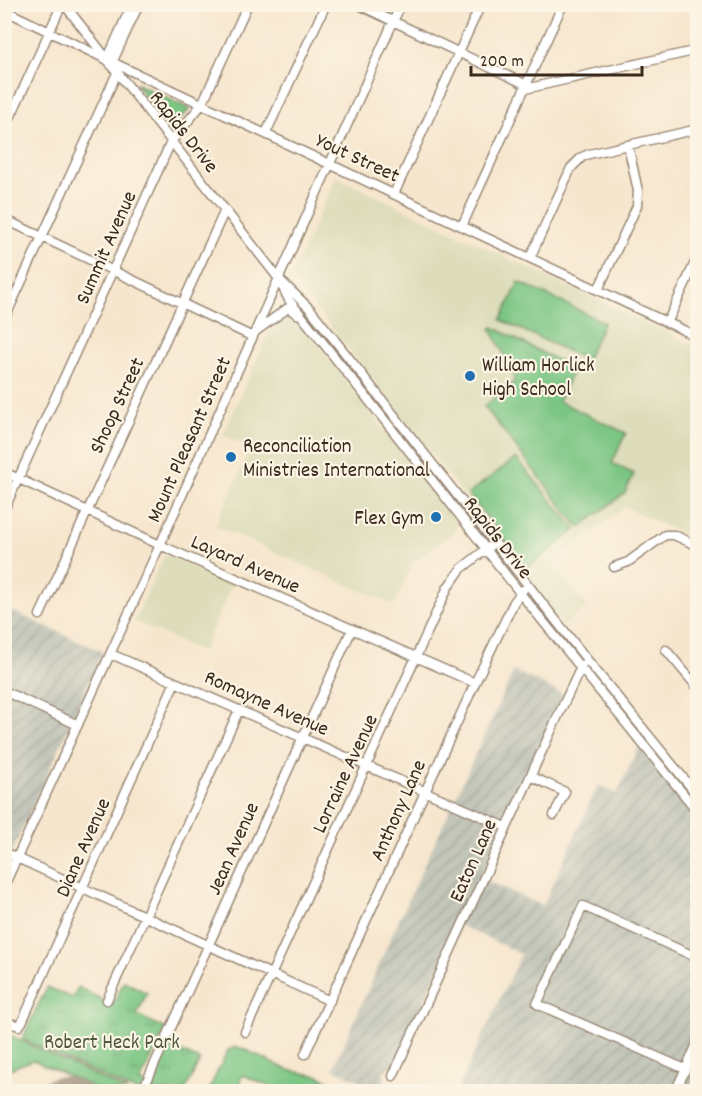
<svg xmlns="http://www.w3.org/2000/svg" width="702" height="1096" font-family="Dekko,sans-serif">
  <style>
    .built { fill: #deddbb }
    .industrial { fill: url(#industrial-furrows) }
    .grass { fill: #7bc684; stroke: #5b7851; stroke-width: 1.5 }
    .park { fill: url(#park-tufts); stroke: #5b7851; stroke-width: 1.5 }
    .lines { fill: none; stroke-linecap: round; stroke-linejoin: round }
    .taxiway { stroke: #998876; stroke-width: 15 }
    .minor-casing { stroke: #998876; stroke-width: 11 }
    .minor { stroke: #fff; stroke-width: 8 }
    .poi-dot { fill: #1f6fb2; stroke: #fcf5e5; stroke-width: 2 }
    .labels { text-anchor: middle; stroke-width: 4.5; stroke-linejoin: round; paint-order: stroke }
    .street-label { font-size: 21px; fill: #3b2a1e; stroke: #fcf5e5 }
    .poi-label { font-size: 21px; fill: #3b2a1e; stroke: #fcf5e5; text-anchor: start }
    .park-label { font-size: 21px; fill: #4e593d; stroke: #fcf5e5 }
  </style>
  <defs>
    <pattern id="industrial-furrows" width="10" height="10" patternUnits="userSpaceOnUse" patternTransform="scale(1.5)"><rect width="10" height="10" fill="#c3c6b9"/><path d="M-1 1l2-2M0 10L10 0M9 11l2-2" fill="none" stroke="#a8aa9f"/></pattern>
    <pattern id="park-tufts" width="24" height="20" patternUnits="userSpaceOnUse" patternTransform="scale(1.5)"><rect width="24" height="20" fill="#7bc684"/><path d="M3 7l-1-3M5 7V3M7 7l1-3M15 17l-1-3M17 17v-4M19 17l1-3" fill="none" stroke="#66a16b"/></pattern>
  </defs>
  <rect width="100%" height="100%" fill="#fcf5e5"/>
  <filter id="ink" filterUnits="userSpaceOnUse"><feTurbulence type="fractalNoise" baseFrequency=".0167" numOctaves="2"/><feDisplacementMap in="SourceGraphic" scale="12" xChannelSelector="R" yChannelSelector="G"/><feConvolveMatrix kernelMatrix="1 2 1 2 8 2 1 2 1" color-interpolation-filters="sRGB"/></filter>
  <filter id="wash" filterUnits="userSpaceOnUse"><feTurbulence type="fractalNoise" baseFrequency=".008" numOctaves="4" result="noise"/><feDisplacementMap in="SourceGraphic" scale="24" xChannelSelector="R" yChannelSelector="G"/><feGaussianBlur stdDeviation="1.35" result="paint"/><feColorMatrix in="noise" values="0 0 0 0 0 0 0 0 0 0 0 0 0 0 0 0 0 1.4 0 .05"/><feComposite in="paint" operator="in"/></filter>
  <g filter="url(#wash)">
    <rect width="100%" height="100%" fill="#f7e6ce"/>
    <path class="built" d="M336,177L697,347L698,534L695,540L625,507L553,564L587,606L563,626L531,581L486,524L485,518L480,511L474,508L293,279V273Z
      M291,315L297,318L458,524L454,529L455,531L414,562L394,605L215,526L251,448L223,435L269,332Z
      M167,555L233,583L202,652L134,621L163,558Z"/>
    <path class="industrial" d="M5,608L103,652L5,867Z
      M514,671L564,695L480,878L543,906L598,785L617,794L639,746L697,817V1091H457L521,954L459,925L397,1061L383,1072L385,1082L394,1085L391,1091H383L333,1069L393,933Z"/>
    <path class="grass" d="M135,83L190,109L170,130Z
      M519,282L604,322L586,360L501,320Z
      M493,327L574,369L558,401L626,433L612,463L634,474L625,493L579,528L484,406L514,382V374L491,329Z
      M516,458L576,530L527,568L468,494Z
      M5,1033L128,1091H102L33,1060L5,1071Z
      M235,1047L242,1048L288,1070L319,1076L350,1091H280L243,1075L235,1091H208L228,1050Z"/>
    <path class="park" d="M124,981L147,993L137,1015L166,1029L140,1082L152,1087L171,1047L200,1060L185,1091H134L22,1039L47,987L72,998L78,987L112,1005Z"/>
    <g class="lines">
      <path class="taxiway" d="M42,1092C58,1079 68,1083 86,1092"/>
    </g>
  </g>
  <g filter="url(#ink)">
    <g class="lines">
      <g class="minor-casing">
        <path id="minor" d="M64,4L279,279L311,310L592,666L698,796
          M357,4L527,85
          M4,10L112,62L698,337
          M107,60L132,4
          M111,65L139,4
          M525,89L698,50
          M4,131L62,4
          M266,133L326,4
          M394,194L481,4
          M4,219L253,337
          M462,226L563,4
          M530,258L571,168L582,157L589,154L698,129
          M280,282L289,300L440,490L520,593L698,812
          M598,290L637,206L638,191L628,145
          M4,320L117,73
          M667,323L698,256
          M256,331L288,308L297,314
          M4,472L160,545L475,683
          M4,510L171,142L202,104L248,4
          M614,567L628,562L665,535H674L698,546
          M40,615L225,210
          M666,650L698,688
          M111,654L506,827
          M4,691L78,725
          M530,776L565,792L554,815
          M4,852L330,1001
          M4,886L160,545L401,4
          M107,1000L239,710
          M4,1021L19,1026L22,1022L175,682
          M245,1032L448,587L461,569L489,547
          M305,1054L475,683L514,602L523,590
          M685,1069L537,1004L583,906L698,958
          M393,1076L558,716L582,665
          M146,1083L352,629
          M675,1092L698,1042"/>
      </g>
      <use href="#minor" class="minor"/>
    </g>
  </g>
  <g class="poi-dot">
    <circle cx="470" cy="376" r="6"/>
    <circle cx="231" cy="457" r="6"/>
    <circle cx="436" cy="517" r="6"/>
  </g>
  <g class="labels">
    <g class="street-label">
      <text transform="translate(185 131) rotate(52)" y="7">Rapids Drive</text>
      <text transform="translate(358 157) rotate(25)" y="7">Yout Street</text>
      <text transform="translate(105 247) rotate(-66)" y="7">Summit Avenue</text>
      <text transform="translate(116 405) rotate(-65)" y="7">Shoop Street</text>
      <text transform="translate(188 439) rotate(-66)" y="7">Mount Pleasant Street</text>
      <text transform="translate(499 537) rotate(52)" y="7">Rapids Drive</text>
      <text transform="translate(246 563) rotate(24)" y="7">Layard Avenue</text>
      <text transform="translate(267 702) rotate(24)" y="7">Romayne Avenue</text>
      <text transform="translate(344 773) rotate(-65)" y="7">Lorraine Avenue</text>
      <text transform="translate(397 810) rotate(-66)" y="7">Anthony Lane</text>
      <text transform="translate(82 847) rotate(-66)" y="7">Diane Avenue</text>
      <text transform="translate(232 848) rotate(-66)" y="7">Jean Avenue</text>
      <text transform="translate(472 860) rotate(-66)" y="7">Eaton Lane</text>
    </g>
    <g class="poi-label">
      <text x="482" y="371">William Horlick<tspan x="482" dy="24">High School</tspan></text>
      <text x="243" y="452">Reconciliation<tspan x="243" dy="24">Ministries International</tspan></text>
      <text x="424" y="524" text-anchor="end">Flex Gym</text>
    </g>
    <g class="park-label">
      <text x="112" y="1048">Robert Heck Park</text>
    </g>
  </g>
  <rect width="702" height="1096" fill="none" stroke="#fcf5e5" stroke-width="24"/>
  <path d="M471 66v9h171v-9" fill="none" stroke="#3b2a1e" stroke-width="3"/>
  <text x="480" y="66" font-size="18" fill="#3b2a1e" stroke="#fcf5e5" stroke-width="4.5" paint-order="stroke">200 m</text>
</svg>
